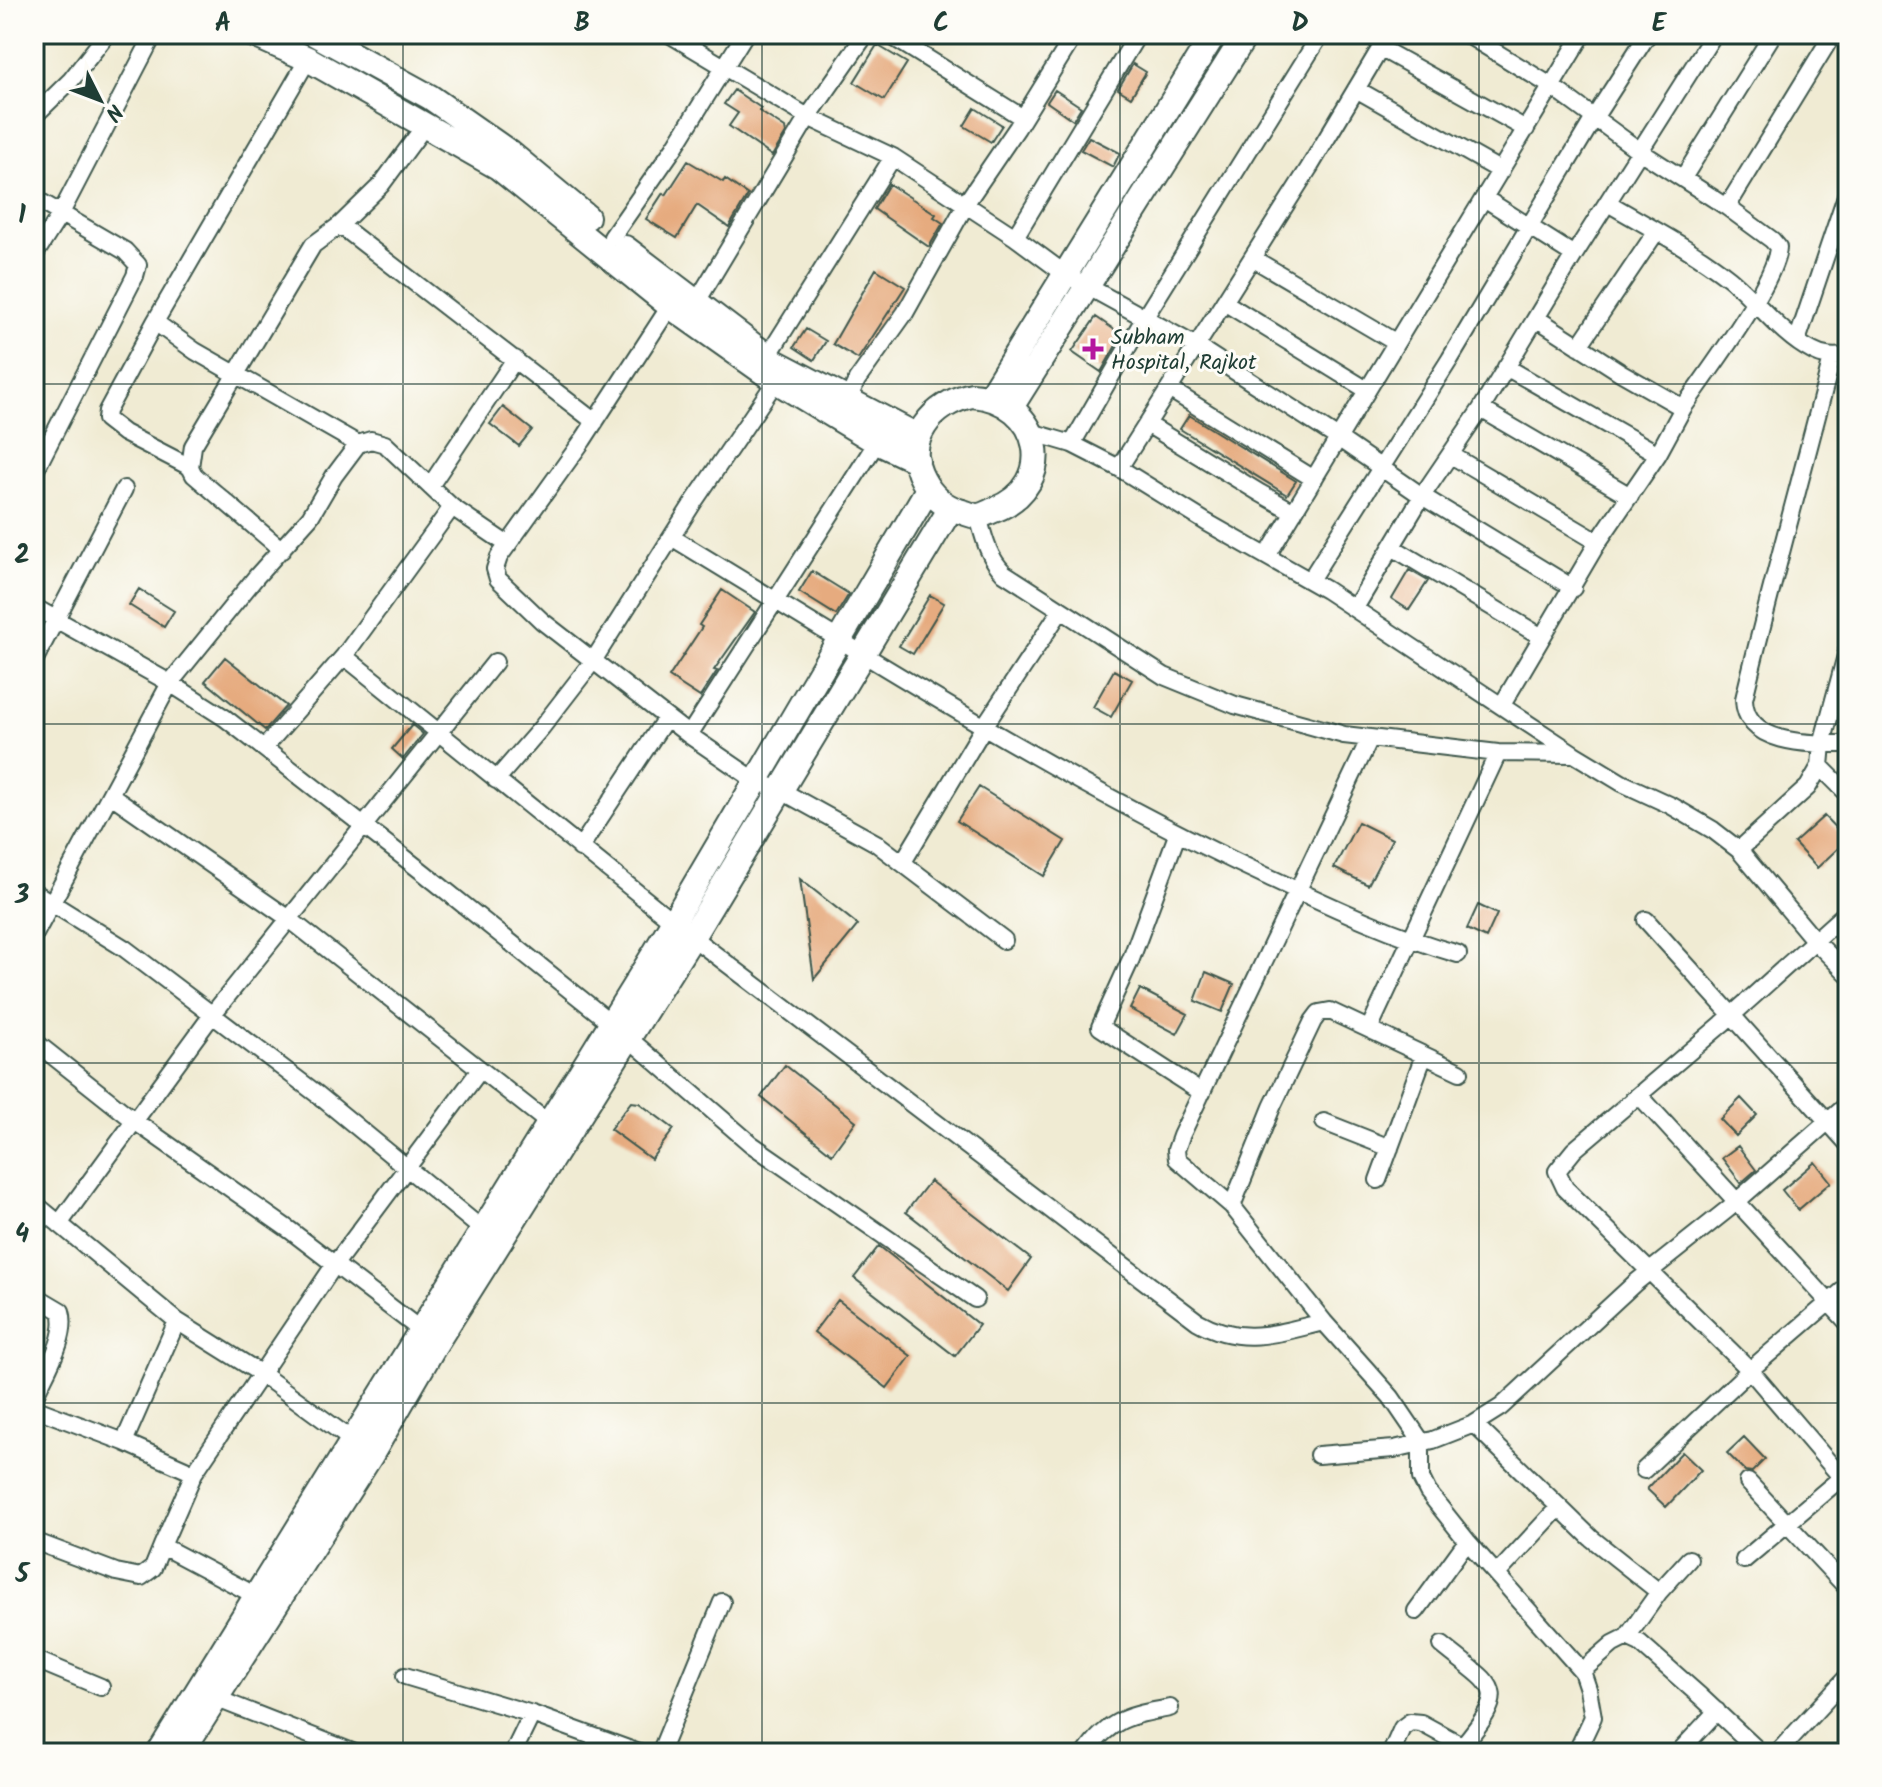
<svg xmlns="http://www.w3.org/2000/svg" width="1882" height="1787" font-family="Kalam,sans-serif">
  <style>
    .building { fill: #e6ab7f }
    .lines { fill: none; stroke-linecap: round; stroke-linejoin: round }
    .street-casing { stroke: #3e574c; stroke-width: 20 }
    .secondary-casing { stroke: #3e574c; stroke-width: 28 }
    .street { stroke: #fff; stroke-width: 16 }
    .secondary { stroke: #fff; stroke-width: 24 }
    .grid { fill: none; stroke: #1f3d34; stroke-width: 2; stroke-opacity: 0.55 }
    .poi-dot { fill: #b5179e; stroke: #fdfcf7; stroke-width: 3 }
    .labels { text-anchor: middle; stroke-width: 6; stroke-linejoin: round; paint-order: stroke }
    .poi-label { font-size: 22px; fill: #1f3d34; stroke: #fdfcf7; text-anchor: start }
    .neatline { fill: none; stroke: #1f3d34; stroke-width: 3 }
    .grid-label { font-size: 26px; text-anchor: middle; font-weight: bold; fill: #1f3d34 }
  </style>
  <rect width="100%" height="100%" fill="#fdfcf7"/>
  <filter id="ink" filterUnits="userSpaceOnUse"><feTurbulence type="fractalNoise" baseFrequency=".0125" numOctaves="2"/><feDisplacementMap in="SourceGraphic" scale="16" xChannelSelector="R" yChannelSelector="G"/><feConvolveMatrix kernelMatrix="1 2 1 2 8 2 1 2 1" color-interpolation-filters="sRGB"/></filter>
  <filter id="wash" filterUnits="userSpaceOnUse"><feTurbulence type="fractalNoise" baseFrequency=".006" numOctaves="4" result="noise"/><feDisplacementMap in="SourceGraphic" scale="32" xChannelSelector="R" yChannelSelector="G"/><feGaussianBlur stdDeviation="1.8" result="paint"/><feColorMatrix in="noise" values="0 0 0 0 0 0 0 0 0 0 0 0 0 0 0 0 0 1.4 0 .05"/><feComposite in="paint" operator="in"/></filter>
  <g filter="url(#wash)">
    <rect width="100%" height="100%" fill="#f0ebd3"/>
    <g id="blocks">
      <path class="building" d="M877,45L907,63L884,100L854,82Z
        M1133,64L1146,72L1131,97L1118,89Z
        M734,90L761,108L759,111L785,128L786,133L772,156L729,126L738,113L724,104Z
        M1055,90L1081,107L1073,120L1047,102Z
        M975,108L1002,125L991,142L964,126Z
        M1089,137L1120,153L1113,167L1081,150Z
        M688,161L723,182L725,179L748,195L729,227L697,205L677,238L646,219L663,193L666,195Z
        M889,184L936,214L934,217L943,223L929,247L874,209Z
        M876,269L905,287L858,359L833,344Z
        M1096,317L1122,335L1101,372L1072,352Z
        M806,329L826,341L814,360L794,347Z
        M503,407L532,430L519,446L490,424Z
        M1189,415L1296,481L1287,495L1180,429Z
        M1409,570L1428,581L1409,610L1392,599Z
        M812,571L849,594L836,615L799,592Z
        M139,589L174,611L164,627L129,605Z
        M722,590L755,612L714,670L717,671L700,697L669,677L702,627L699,625Z
        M930,595L944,603L913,654L899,646Z
        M225,657L286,706L265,730L205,681Z
        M1114,670L1132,680L1111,717L1093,707Z
        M412,725L423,734L403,759L392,749Z
        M979,787L1065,841L1044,876L957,821Z
        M1824,816L1847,840L1817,868L1794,843Z
        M1358,822L1392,839L1368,885L1334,868Z
        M800,879L858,925L814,979Z
        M1478,905L1497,914L1486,938L1467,929Z
        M1206,972L1234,984L1222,1012L1195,1001Z
        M1140,989L1188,1014L1177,1034L1130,1009Z
        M785,1065L856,1121L832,1154L761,1097Z
        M1741,1098L1757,1115L1736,1136L1720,1119Z
        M631,1102L639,1103L674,1129L651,1159L610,1129Z
        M1738,1146L1756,1170L1741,1183L1722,1158Z
        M1815,1162L1831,1182L1798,1210L1782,1190Z
        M930,1181L1031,1259L1008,1291L906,1212Z
        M879,1246L979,1325L955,1356L854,1278Z
        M838,1300L911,1356L887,1388L814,1332Z
        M1744,1437L1765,1459L1752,1472L1745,1471L1727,1453Z
        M1682,1452L1701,1470L1666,1507L1647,1489Z"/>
    </g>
  </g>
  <g filter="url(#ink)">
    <use href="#blocks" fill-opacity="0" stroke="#3e574c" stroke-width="2"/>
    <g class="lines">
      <g class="street-casing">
        <path id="street" d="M669,34L808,117L893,157L1015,237L1065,274L1196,346L1338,438L1422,496L1573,588
          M888,34L1023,118
          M1466,34L1551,86L1641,152L1727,207L1772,240L1778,247C1777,281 1705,376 1683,408
          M1380,48L1526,129
          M1356,89L1501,171
          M34,116L71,80L107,34
          M1683,178L1773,34
          M34,198L125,251L138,265L135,276L34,473
          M1484,198L1574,255
          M1608,203C1649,227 1692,249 1729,278C1756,300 1782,336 1812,351C1824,358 1835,357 1848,356
          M1727,207L1833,34
          M340,225L595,422
          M612,237L674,148L745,34
          M1015,237L1138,34
          M34,256L60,215L154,34
          M1252,258L1395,342
          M674,300L583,440L499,557L495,569L498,579L542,621L689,735L756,781L780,790L876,843L1004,940
          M1224,302L1367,390
          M696,303L808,117L866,34
          M155,322L195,351L358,444
          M1797,341L1848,190
          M1579,346L1656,232
          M768,356L893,157
          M1832,358C1803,472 1771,585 1744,699C1745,746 1813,744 1848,744
          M1506,367L1658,454
          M1169,389L1314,479
          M847,401L857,380L905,313L970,197L1017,128L1075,34
          M1481,409L1630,496
          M1147,424L1260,493L1294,512
          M1031,432L1072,444L1119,468L1206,522L1326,590L1574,754L1622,783L1672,806L1713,830L1739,850L1815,941L1848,974
          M1072,444L1145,317L1321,34
          M1451,455L1598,542
          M190,467L124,433L106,419L107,411L155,322L308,59
          M1119,468L1309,168L1389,34
          M430,486L515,359
          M978,516C984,538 988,557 1004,573L1164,676L1235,705L1344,735L1370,738L1498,753L1573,754
          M673,538C866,655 1057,779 1262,874C1326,904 1390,935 1458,954
          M1392,547L1542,637
          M282,550L194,475L190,467L193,446L313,245L340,225L381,185L426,124
          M1267,556L1583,34
          M1310,580L1450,359L1594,118L1648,34
          M34,607L170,683L225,718L424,873L611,1023L751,1144L975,1299
          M1355,608L1422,496L1481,409L1574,255L1714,34
          M344,656L692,937L1197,1321C1242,1347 1276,1333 1324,1322
          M34,661L124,489
          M1502,705L1598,542L1658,454L1683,408L1620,372L1536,318
          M689,735L877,442
          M1370,738L1181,1136L1176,1150L1177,1159L1232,1206L1324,1322L1391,1397L1421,1441V1478L1428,1492L1467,1541L1582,1671L1588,1689L1593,1717L1576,1753
          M264,748L344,656L452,507
          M1820,766L1848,794
          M496,780L542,727L593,661L693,503L776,381
          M111,795L288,918L556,1129
          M1177,835L1131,959L1100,1027L1202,1093
          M580,848L666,718
          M1739,850L1808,787L1820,766L1822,744L1848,648
          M903,862L985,725L1061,610
          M34,892L124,948L317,1094L489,1235
          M1848,911L1722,1024L1574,1150L1557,1171L1565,1188L1750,1370L1848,1485
          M1646,920L1848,1144
          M34,936L170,683L256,577L310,517L334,476L358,444L371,440L385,444L452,507L508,545
          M1369,1029L1498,753
          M34,1041L136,1122L291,1231L427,1335
          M1639,1095L1848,1323
          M1324,1122L1390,1148
          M1378,1180L1424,1055
          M34,1203L177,1321L260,1373L360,1446
          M1232,1206L1272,1107L1313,1021L1319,1013L1330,1011L1460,1072
          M59,1224L212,1015L495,662
          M34,1295L61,1311C69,1337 44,1374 34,1398
          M34,1408L124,1442L194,1473L162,1546L262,1599
          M1474,1424L1591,1538L1659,1592L1627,1637
          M124,1442L177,1321
          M1318,1455L1394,1449L1433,1440L1474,1424L1501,1407L1635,1283L1728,1209L1848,1104
          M1644,1470L1750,1370L1848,1286
          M194,1473L335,1264L480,1070
          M1748,1482L1848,1589
          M34,1541L116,1572L141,1577L153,1568L162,1546
          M1744,1560L1848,1472
          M1498,1573L1559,1507
          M1659,1592L1689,1559
          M1416,1611L1467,1541
          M1442,1645C1494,1688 1512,1686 1463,1745
          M34,1659L101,1687
          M1582,1671L1613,1644L1627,1637L1640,1643L1700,1696L1761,1753
          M405,1676L532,1714L639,1753
          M215,1698L355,1753
          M513,1753L532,1714
          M660,1753L722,1602
          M1086,1753C1110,1718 1131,1715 1170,1708
          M1391,1753L1402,1728L1410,1722L1421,1723L1476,1753
          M1678,1753L1717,1711
          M1777,1753L1848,1676"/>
      </g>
      <g class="secondary-casing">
        <path id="secondary" d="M252,34L308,59L498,167L670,306L776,381L877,442L917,461
          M315,34L430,97L510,153L587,217
          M625,248L775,362L919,437
          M972,395C1042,400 1061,484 994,510C989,512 982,516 977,516C972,516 964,512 959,511C943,506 931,495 923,480C901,440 933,403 972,395Z
          M990,396L1214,34
          M1011,407L1246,34
          M159,1753L656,951L928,489
          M181,1753L371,1455L436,1343L692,937L951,508"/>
      </g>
      <use href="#street" class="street"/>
      <use href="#secondary" class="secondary"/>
    </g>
  </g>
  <path class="grid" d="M403,34V1753M762,34V1753M1120,34V1753M1479,34V1753M34,384H1848M34,724H1848M34,1063H1848M34,1403H1848"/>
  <path class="poi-dot" d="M1089 337h8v8h8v8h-8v8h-8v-8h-8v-8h8z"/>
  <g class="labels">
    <g class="poi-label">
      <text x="1111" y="344">Subham<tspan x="1111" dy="25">Hospital, Rajkot</tspan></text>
    </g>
  </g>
  <rect width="1882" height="1787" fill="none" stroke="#fdfcf7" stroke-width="88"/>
  <g transform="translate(100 100) rotate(132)" stroke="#fdfcf7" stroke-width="6" paint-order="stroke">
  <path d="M0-6L14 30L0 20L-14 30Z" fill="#1f3d34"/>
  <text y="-12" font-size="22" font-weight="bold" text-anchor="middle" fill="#1f3d34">N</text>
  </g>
  <rect x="44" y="44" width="1794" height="1699" class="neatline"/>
  <g class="grid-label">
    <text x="223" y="31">A</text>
    <text x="582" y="31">B</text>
    <text x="941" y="31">C</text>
    <text x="1300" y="31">D</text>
    <text x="1659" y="31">E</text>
    <text x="22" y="223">1</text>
    <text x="22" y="563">2</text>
    <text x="22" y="903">3</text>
    <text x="22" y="1242">4</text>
    <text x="22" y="1582">5</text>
  </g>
</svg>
